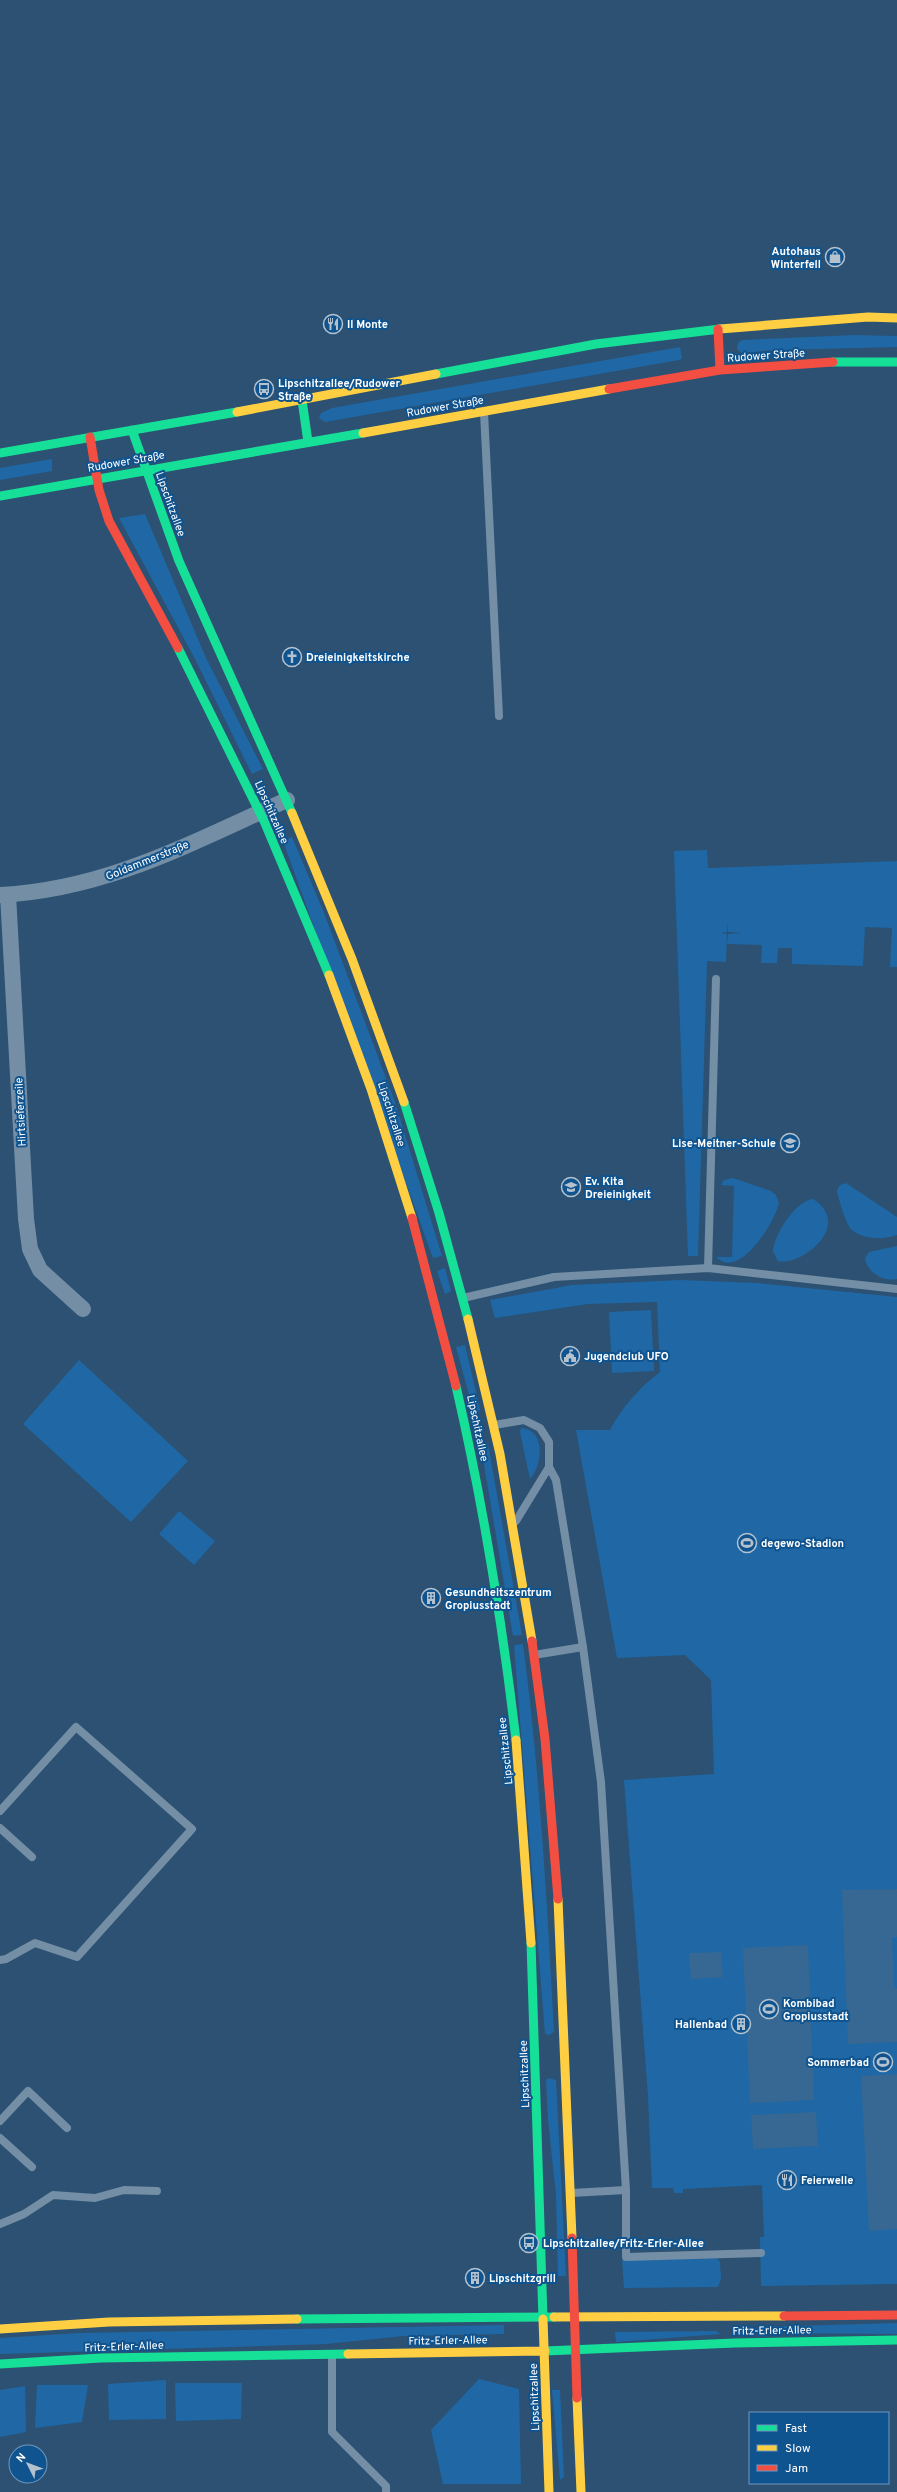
<svg xmlns="http://www.w3.org/2000/svg" width="897" height="2492" font-family="Overpass,sans-serif">
  <style>
    .green { fill: #1f68a5 }
    .water { fill: #366893 }
    .lines { fill: none; stroke-linecap: round; stroke-linejoin: round }
    .lane { stroke: #738ea5; stroke-width: 8 }
    .street { stroke: #738ea5; stroke-width: 16 }
    .fast { stroke: #16e098; stroke-width: 9 }
    .slow { stroke: #ffcf43; stroke-width: 9 }
    .jam { stroke: #f24e42; stroke-width: 9 }
    .labels { text-anchor: middle; stroke-width: 4; stroke-linejoin: round; paint-order: stroke }
    .poi-label { font-size: 11px; font-weight: bold; fill: #fff; stroke: #0f538f; text-anchor: start }
    .street-label { font-size: 11px; fill: #fff; stroke: #0f538f }
  </style>
  <rect width="100%" height="100%" fill="#2c5172"/>
  <path class="green" d="M855,335L897,336V347L776,350L742,353L737,349L738,343L742,340Z
    M680,347L682,358L679,360L325,422L319,418L321,413L332,408Z
    M52,459V471L0,480V468Z
    M145,514L206,658L263,769L252,774L195,659L119,518Z
    M292,837L324,913L395,1102L442,1256L433,1258L283,841Z
    M707,850L708,868L897,861V967H890L892,928L865,927L863,966L792,964V948H778L777,963H761L762,945L727,944L728,934L742,933L728,932L727,922V932L721,933L727,934L726,962L707,961L698,1256H688L674,851Z
    M733,1178L771,1191L776,1195L779,1203C775,1222 739,1281 716,1257H732L734,1186L721,1185L724,1180Z
    M846,1183L897,1217V1235C884,1240 862,1240 851,1229C846,1224 838,1198 837,1190L840,1185Z
    M813,1199C854,1225 801,1267 778,1261L773,1252C773,1236 796,1200 813,1199Z
    M897,1246V1279C884,1282 867,1273 865,1258L869,1252Z
    M445,1268L451,1291L445,1294L437,1271Z
    M681,1280L756,1283L897,1297V2284L761,2286L760,2237H764L762,2185L683,2189V2193H674L673,2188H652L648,2096L624,1780L714,1774L711,1680L685,1655L617,1658L576,1430H610C623,1406 638,1389 660,1372L657,1302L588,1304L495,1318L490,1300L572,1285Z
    M651,1310L654,1371L612,1373L609,1312Z
    M465,1345L480,1410L474,1413L456,1347Z
    M79,1360L188,1461L131,1522L23,1424Z
    M521,1428C547,1430 542,1466 530,1479L520,1432Z
    M485,1442L488,1444L522,1635L513,1636L481,1447Z
    M179,1511L215,1541L194,1565L159,1534Z
    M523,1644C540,1773 547,1902 554,2032L549,2035L545,2034L514,1645Z
    M549,2078L556,2080L566,2276H558L556,2195L548,2120L546,2080Z
    M717,2258L720,2262L721,2279L718,2287L624,2288L622,2260Z
    M897,2323V2334L754,2333L758,2327Z
    M504,2325V2334L404,2336L326,2344L0,2354V2338L80,2333Z
    M716,2331L720,2334L616,2342L615,2332Z
    M479,2379L519,2389L521,2484H443L431,2430Z
    M166,2380V2419L109,2420L108,2384Z
    M175,2383H242L241,2419L176,2421Z
    M37,2385H88L82,2422L35,2428Z
    M25,2386L26,2432L0,2437V2390Z
    M552,2390H560L564,2477L560,2480Z"/>
  <path class="water" d="M897,1889V1937H892L894,1987L897,1989V2042L848,2044L842,1890Z
    M808,1945L814,2100L750,2103L743,1948Z
    M721,1952L723,1977L691,1979L689,1953Z
    M897,2074V2229L869,2231L861,2076Z
    M816,2112L818,2146L753,2149L751,2115Z"/>
  <g class="lines">
    <path class="lane" d="M484,412L499,716
      M708,1268L716,979
      M463,1298L554,1277L708,1268L897,1289
      M494,1425L524,1420L540,1428L549,1442V1467L516,1521
      M549,1467L556,1480L583,1647L601,1782L626,2190L571,2193
      M534,1655L583,1647
      M0,1811L76,1727L192,1829L77,1957L35,1943L6,1959L0,1960
      M0,1828L32,1857
      M0,2121L28,2091L67,2128
      M0,2138L32,2167
      M626,2190V2257L761,2253
      M0,2224L24,2214L53,2195L95,2198L124,2190L157,2191
      M332,2354V2432L386,2486V2492"/>
    <path class="street" d="M0,895C108,889 190,843 287,800
      M8,895L26,1219L30,1249L40,1270L83,1309"/>
    <path class="fast" d="M833,362H897
      M436,374L596,344L720,329
      M302,400L308,442
      M132,430L179,561L292,813
      M0,453L237,412
      M0,496L363,433
      M178,648L264,821L329,975
      M404,1102L439,1213L468,1319
      M456,1386C483,1503 502,1621 516,1740
      M531,1943L543,2319
      M297,2319L554,2317
      M545,2351L735,2343L897,2340
      M0,2364L101,2358L348,2354"/>
    <path class="slow" d="M720,329L868,317L897,318
      M237,412L436,374
      M363,433L609,389
      M292,813L352,959L404,1102
      M329,975L371,1089L412,1218
      M468,1319L500,1454L532,1641
      M516,1740L531,1943
      M558,1899L572,2238
      M554,2317L784,2316
      M543,2319L549,2492
      M0,2329L109,2322L297,2319
      M348,2354L545,2351
      M577,2398L581,2492"/>
    <path class="jam" d="M718,329L720,370
      M609,389L720,370L833,362
      M90,437L99,490L109,521L178,648
      M412,1218L456,1386
      M532,1641L545,1739L558,1899
      M572,2238L577,2398
      M784,2316L897,2315"/>
  </g>
  <defs>
    <g id="shop-ring" transform="scale(1)"><circle r="9.5" fill="#0f538f" stroke="#b5c2ce" stroke-width="1.5"/><path d="M-5-2.5h2.3a2.7 3.5 0 0 1 5.4 0H5L5.5 6h-11ZM-1.5-2.5h3a1.5 2.3 0 0 0-3 0Z" fill="#b5c2ce"/></g>
    <g id="restaurant-ring" transform="scale(1)"><circle r="9.5" fill="#0f538f" stroke="#b5c2ce" stroke-width="1.5"/><path d="M-5-6h1v4h1v-4h1v4h1v-4h1v5L-1.5 .5V6h-2V.5L-5-1ZM5-6V6H3V1.5H1.5Q1.5-4 5-6Z" fill="#b5c2ce"/></g>
    <g id="bus-ring" transform="scale(1)"><circle r="9.5" fill="#0f538f" stroke="#b5c2ce" stroke-width="1.5"/><path d="M-5-6H5V4H4V6H2V4H-2V6H-4V4H-5ZM-3.5-4V0h7V-4ZM-3.5 1.2v1.5H-2V1.2ZM2 1.2v1.5H3.5V1.2Z" fill="#b5c2ce"/></g>
    <g id="church-ring" transform="scale(1)"><circle r="9.5" fill="#0f538f" stroke="#b5c2ce" stroke-width="1.5"/><path d="M-1.2-6h2.4v3.5h3.3v2.4h-3.3V6h-2.4V-.1h-3.3v-2.4h3.3Z" fill="#b5c2ce"/></g>
    <g id="school-ring" transform="scale(1)"><circle r="9.5" fill="#0f538f" stroke="#b5c2ce" stroke-width="1.5"/><path d="M0-5L7-2L0 1L-7-2ZM-4 1L0 2.5L4 1V4Q0 6-4 4Z" fill="#b5c2ce"/></g>
    <g id="civic-ring" transform="scale(1)"><circle r="9.5" fill="#0f538f" stroke="#b5c2ce" stroke-width="1.5"/><path d="M-.6-6.5H3V-4.5H.6V-3L4-1V1h2V6H-6V1h2V-1L-.6-3ZM-1.2 2.5V6h2.4V2.5Z" fill="#b5c2ce"/></g>
    <g id="stadium-ring" transform="scale(1)"><circle r="9.5" fill="#0f538f" stroke="#b5c2ce" stroke-width="1.5"/><path d="M0-5a6.5 5 0 1 0 0 10a6.5 5 0 1 0 0-10ZM-3.5-1.8h7v3.6h-7Z" fill="#b5c2ce"/></g>
    <g id="building-ring" transform="scale(1)"><circle r="9.5" fill="#0f538f" stroke="#b5c2ce" stroke-width="1.5"/><path d="M-4-6H4V6H1V3H-1V6H-4ZM-2.5-4.3h1.7v1.8h-1.7ZM.8-4.3h1.7v1.8H.8ZM-2.5-1h1.7V.8h-1.7ZM.8-1h1.7V.8H.8Z" fill="#b5c2ce"/></g>
  </defs>
  <g fill-rule="evenodd">
    <use href="#shop-ring" x="835" y="257"/>
    <use href="#restaurant-ring" x="333" y="324"/>
    <use href="#bus-ring" x="264" y="389"/>
    <use href="#church-ring" x="292" y="657"/>
    <use href="#school-ring" x="790" y="1143"/>
    <use href="#school-ring" x="571" y="1187"/>
    <use href="#civic-ring" x="570" y="1356"/>
    <use href="#stadium-ring" x="747" y="1543"/>
    <use href="#building-ring" x="431" y="1598"/>
    <use href="#stadium-ring" x="769" y="2009"/>
    <use href="#building-ring" x="741" y="2024"/>
    <use href="#stadium-ring" x="883" y="2062"/>
    <use href="#restaurant-ring" x="787" y="2180"/>
    <use href="#bus-ring" x="529" y="2243"/>
    <use href="#building-ring" x="475" y="2278"/>
  </g>
  <g class="labels">
    <g class="poi-label">
      <text x="821" y="255" text-anchor="end">Autohaus<tspan x="821" dy="13">Winterfell</tspan></text>
      <text x="347" y="328">Il Monte</text>
      <text x="278" y="387">Lipschitzallee/Rudower<tspan x="278" dy="13">Straße</tspan></text>
      <text x="306" y="661">Dreieinigkeitskirche</text>
      <text x="776" y="1147" text-anchor="end">Lise-Meitner-Schule</text>
      <text x="585" y="1185">Ev. Kita<tspan x="585" dy="13">Dreieinigkeit</tspan></text>
      <text x="584" y="1360">Jugendclub UFO</text>
      <text x="761" y="1547">degewo-Stadion</text>
      <text x="445" y="1596">Gesundheitszentrum<tspan x="445" dy="13">Gropiusstadt</tspan></text>
      <text x="783" y="2007">Kombibad<tspan x="783" dy="13">Gropiusstadt</tspan></text>
      <text x="727" y="2028" text-anchor="end">Hallenbad</text>
      <text x="869" y="2066" text-anchor="end">Sommerbad</text>
      <text x="801" y="2184">Feierwelle</text>
      <text x="543" y="2247">Lipschitzallee/Fritz-Erler-Allee</text>
      <text x="489" y="2282">Lipschitzgrill</text>
    </g>
    <g class="street-label">
      <text transform="translate(766 355) rotate(-4)" y="4">Rudower Straße</text>
      <text transform="translate(445 406) rotate(-10)" y="4">Rudower Straße</text>
      <text transform="translate(126 461) rotate(-10)" y="4">Rudower Straße</text>
      <text transform="translate(171 504) rotate(70)" y="4">Lipschitzallee</text>
      <text transform="translate(272 812) rotate(66)" y="4">Lipschitzallee</text>
      <text transform="translate(147 860) rotate(-22)" y="4">Goldammerstraße</text>
      <text transform="translate(20 1112) rotate(-93)" y="4">Hirtsieferzeile</text>
      <text transform="translate(392 1114) rotate(72)" y="4">Lipschitzallee</text>
      <text transform="translate(478 1428) rotate(78)" y="4">Lipschitzallee</text>
      <text transform="translate(505 1751) rotate(-96)" y="4">Lipschitzallee</text>
      <text transform="translate(524 2074) rotate(-92)" y="4">Lipschitzallee</text>
      <text transform="translate(772 2330) rotate(-1)" y="4">Fritz-Erler-Allee</text>
      <text transform="translate(448 2340) rotate(-1)" y="4">Fritz-Erler-Allee</text>
      <text transform="translate(124 2346) rotate(-2)" y="4">Fritz-Erler-Allee</text>
      <text transform="translate(534 2397) rotate(-92)" y="4">Lipschitzallee</text>
    </g>
  </g>
  <rect x="749" y="2412" width="140" height="72" fill="#0f538f" stroke="#6f98bc"/>
  <rect x="757" y="2425" width="20" height="6" fill="#16e098" stroke="#6f98bc"/>
  <text x="785" y="2432" font-size="12" fill="#ffffff">Fast</text>
  <rect x="757" y="2445" width="20" height="6" fill="#ffcf43" stroke="#6f98bc"/>
  <text x="785" y="2452" font-size="12" fill="#ffffff">Slow</text>
  <rect x="757" y="2465" width="20" height="6" fill="#f24e42" stroke="#6f98bc"/>
  <text x="785" y="2472" font-size="12" fill="#ffffff">Jam</text>
  <g transform="translate(28 2464) rotate(312)"><circle r="19" fill="#0f538f" stroke="#6f98bc"/>
  <path d="M0-3L7 15L0 10L-7 15Z" fill="#b5c2ce"/>
  <text y="-6" font-size="11" font-weight="bold" text-anchor="middle" fill="#ffffff">N</text>
  </g>
</svg>
